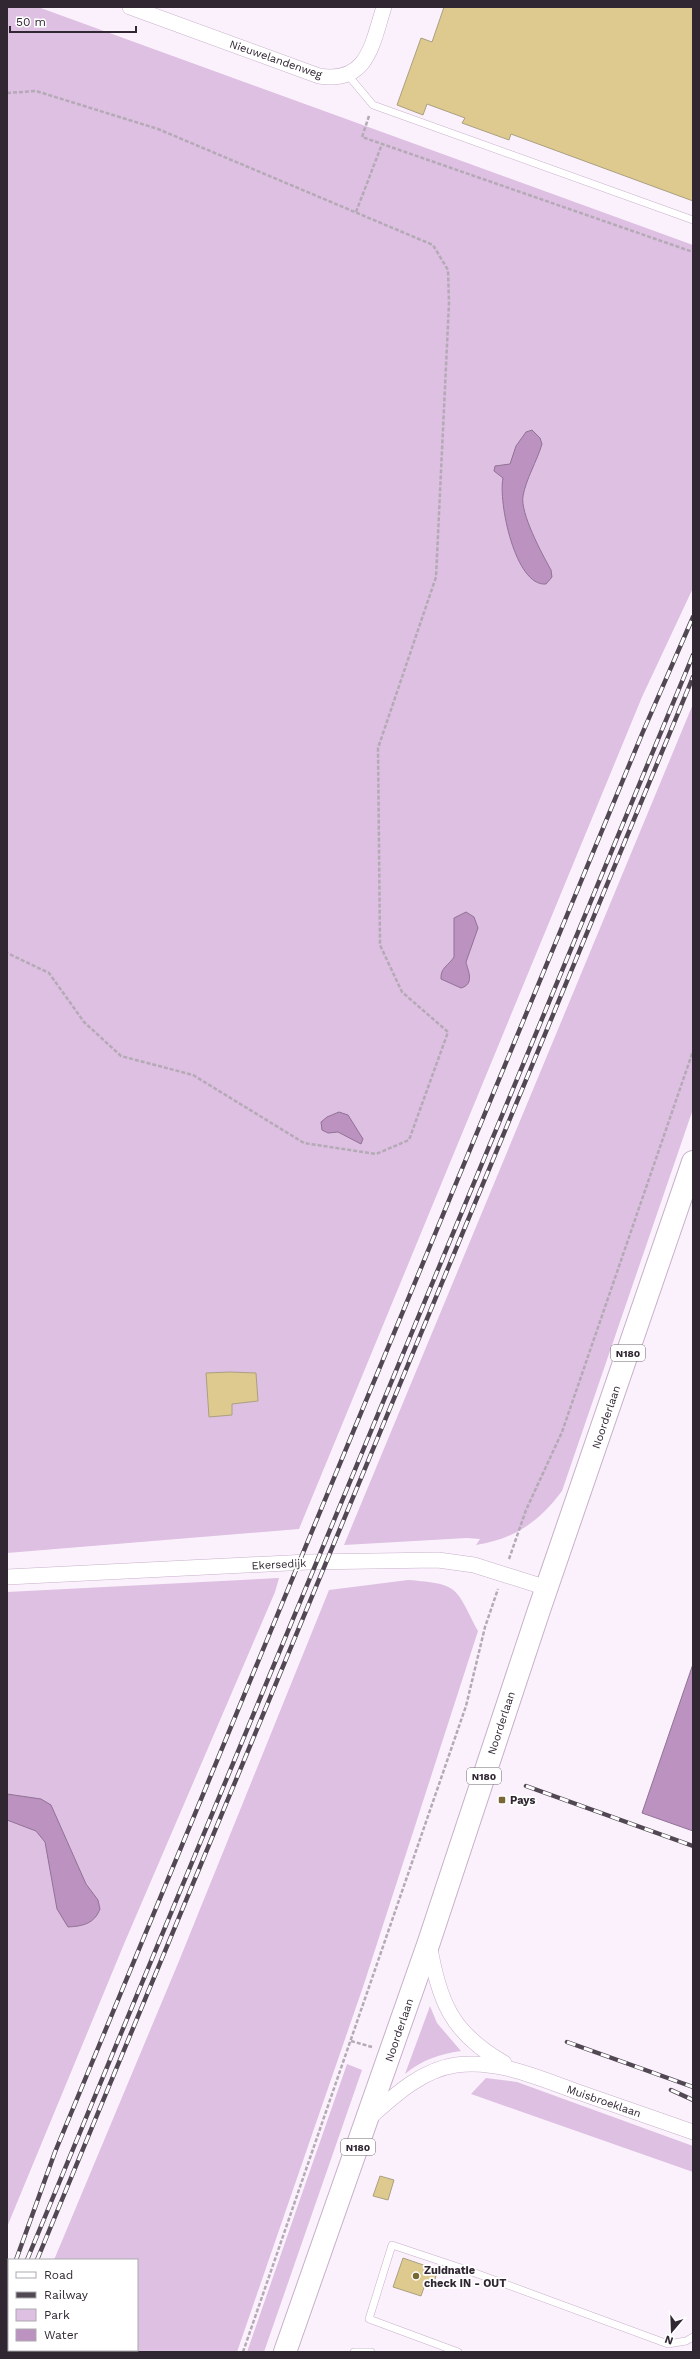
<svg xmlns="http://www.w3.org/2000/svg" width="700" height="2359" font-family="'Work Sans',sans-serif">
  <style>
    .green { fill: #dec0e2 }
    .water { fill: #bb92c0; stroke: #917295 }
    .building { fill: #deca8f; stroke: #aaa081 }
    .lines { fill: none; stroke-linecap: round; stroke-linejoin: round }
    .service-casing { stroke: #c7b0ca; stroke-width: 8 }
    .minor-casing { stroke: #c7b0ca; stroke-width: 16 }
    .primary-casing { stroke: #c7b0ca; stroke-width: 24 }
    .path { stroke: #b4aab5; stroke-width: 2.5; stroke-dasharray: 4 2; stroke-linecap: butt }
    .service { stroke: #fff; stroke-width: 7 }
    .minor { stroke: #fff; stroke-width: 15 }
    .primary { stroke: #fff; stroke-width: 22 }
    .rail-casing { stroke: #514853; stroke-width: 4.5 }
    .rail { stroke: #fff; stroke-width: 3; stroke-dasharray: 9; stroke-linecap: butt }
    .poi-dot { fill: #786836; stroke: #fff; stroke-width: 1.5 }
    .labels { text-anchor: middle; stroke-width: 3.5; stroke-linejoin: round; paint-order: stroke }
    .shield { fill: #fff; stroke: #6e6870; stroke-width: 1 }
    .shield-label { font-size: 10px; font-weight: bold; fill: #302732 }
    .street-label { font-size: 11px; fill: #302732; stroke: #fff }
    .poi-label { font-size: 11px; font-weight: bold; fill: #302732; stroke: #fff; text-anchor: start }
  </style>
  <rect width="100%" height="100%" fill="#fbf1fc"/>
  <path class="green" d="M7,7H38L693,245V588L642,697L299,1529L7,1553Z
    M693,704V1109L562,1491C539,1522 514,1539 476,1545L480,1539L467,1538L344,1545Z
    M279,1578L275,1592L124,1944L7,2227V1592Z
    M408,1580C460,1584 455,1587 478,1631L364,1984L237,2352H15L16,2350H137V2260H54L179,1961L329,1590Z
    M430,2006L437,2023L461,2051C439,2054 422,2060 405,2074Z
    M347,2064L362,2070L264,2352H247Z
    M486,2078L517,2082L693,2146V2172L471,2094Z"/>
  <path class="water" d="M532,430L540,438L542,444C537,461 526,479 523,496C520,513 542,554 551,570L552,577L546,584C515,587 498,501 503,478L494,471L495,466L510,464L516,446L526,432Z
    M466,912L474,917L478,928L466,962C468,971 475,984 461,988L441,979C440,968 449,965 454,957V918Z
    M339,1112L348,1115L363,1139L361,1144L338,1132L328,1133L322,1130L321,1122L327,1117Z
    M693,1664V1831L642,1813Z
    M7,1794L41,1799L51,1805L86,1884L98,1900L100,1909C94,1924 83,1926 68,1927L57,1909L45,1842L36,1831L7,1820Z"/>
  <path class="building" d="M444,7H693V201L511,134L509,140L462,123L465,118L427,104L423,115L397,105L421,38L432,42Z
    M230,1372L256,1373L258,1401L232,1404V1415L209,1417L206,1373Z
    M380,2176L394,2180L388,2200L373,2196Z
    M403,2258L438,2270L433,2285L426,2282L421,2296L393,2287Z"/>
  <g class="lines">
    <g class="service-casing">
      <path id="service" d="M347,74L373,105L693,220
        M354,2352H371
        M458,2352L369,2319L392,2245L467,2270L668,2344L686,2341L693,2337"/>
    </g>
    <g class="minor-casing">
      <path id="minor" d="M130,7L319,76C368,84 372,44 384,7
        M7,1577L308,1562L438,1560L474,1565L547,1588
        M429,1944C440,2002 450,2032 504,2063
        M369,2118C394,2096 421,2070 456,2065C499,2059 541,2079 581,2093C619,2106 656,2119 693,2132"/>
    </g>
    <g class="primary-casing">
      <path id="primary" d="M285,2352L429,1942L539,1610L693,1162"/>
    </g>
    <path class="path" d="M7,93L36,91L158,129L433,245L448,270L449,303L436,577L378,748L380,945L402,992L448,1032L409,1140L376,1154L304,1143L193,1075L121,1056L84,1022L49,973L7,953
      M369,116L362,137L693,252
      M356,212L382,144
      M509,1559L526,1510L562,1432L693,1051
      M351,2041L372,2047
      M243,2352L466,1706L485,1627L498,1589"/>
    <use href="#service" class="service"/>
    <use href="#minor" class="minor"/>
    <use href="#primary" class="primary"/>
    <g class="rail-casing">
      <path id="rail" d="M526,1786L693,1846
        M567,2042L693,2087
        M671,2090L693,2100
        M16,2260L55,2152L642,734L693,617
        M27,2260L693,655
        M37,2260L693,677
        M7,2283L9,2278
        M7,2300L9,2297
        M7,2310L9,2305
        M7,2319L9,2316
        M7,2333L9,2328"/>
    </g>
    <use href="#rail" class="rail"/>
  </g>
  <g class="poi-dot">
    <rect x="498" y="1796" width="8" height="8" rx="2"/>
    <circle cx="416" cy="2276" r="4"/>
  </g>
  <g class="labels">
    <g class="shield">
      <rect x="611" y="1345" width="34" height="16" rx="3"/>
      <rect x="467" y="1768" width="34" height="16" rx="3"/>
      <rect x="341" y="2139" width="34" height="16" rx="3"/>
    </g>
    <g class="shield-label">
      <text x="628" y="1357">N180</text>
      <text x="484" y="1780">N180</text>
      <text x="358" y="2151">N180</text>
    </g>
    <g class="street-label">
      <text transform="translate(276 59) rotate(19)" y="4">Nieuwelandenweg</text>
      <text transform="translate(606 1417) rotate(-71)" y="4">Noorderlaan</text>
      <text transform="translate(279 1564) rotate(-3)" y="4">Ekersedijk</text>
      <text transform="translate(501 1723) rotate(-72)" y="4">Noorderlaan</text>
      <text transform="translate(399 2030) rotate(-71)" y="4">Noorderlaan</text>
      <text transform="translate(604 2101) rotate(19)" y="4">Muisbroeklaan</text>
    </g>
    <g class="poi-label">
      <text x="510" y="1804">Pays</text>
      <text x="424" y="2274">Zuidnatie<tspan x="424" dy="13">check IN - OUT</tspan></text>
    </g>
  </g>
  <rect width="700" height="2359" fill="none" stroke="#302732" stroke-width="16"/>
  <rect x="8" y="2259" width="130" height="92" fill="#ffffff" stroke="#aca9ad"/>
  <rect x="16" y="2272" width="20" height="6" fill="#ffffff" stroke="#aca9ad"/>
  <text x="44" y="2279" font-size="12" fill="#302732">Road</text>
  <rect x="16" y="2292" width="20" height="6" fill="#514853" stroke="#aca9ad"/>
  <text x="44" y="2299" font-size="12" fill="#302732">Railway</text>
  <rect x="16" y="2309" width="20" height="12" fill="#dec0e2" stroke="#aca9ad"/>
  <text x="44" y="2319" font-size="12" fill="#302732">Park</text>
  <rect x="16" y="2329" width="20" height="12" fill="#bb92c0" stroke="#aca9ad"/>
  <text x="44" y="2339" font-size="12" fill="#302732">Water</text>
  <g transform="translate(672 2331) rotate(199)" stroke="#ffffff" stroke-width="3" paint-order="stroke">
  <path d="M0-3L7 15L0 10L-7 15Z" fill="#302732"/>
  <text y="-6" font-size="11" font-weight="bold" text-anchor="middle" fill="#302732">N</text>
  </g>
  <path d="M10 26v6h126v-6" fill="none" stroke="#302732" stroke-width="2"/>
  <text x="16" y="26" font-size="12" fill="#302732" stroke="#ffffff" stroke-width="3" paint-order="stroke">50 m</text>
</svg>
